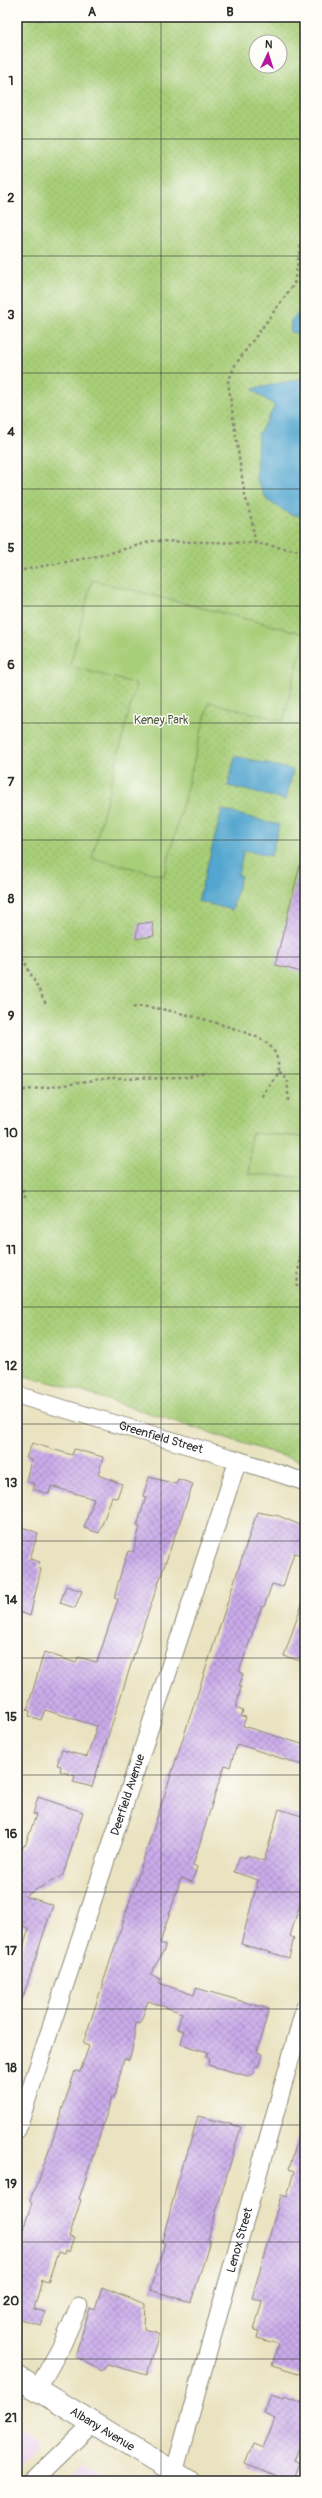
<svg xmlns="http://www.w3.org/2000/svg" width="322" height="2498" font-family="Pangolin,sans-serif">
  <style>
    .built { fill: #ebd1ec }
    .park { fill: url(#park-dots); stroke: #697c52; fill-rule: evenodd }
    .pitch { fill: #a7ce78; stroke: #697c52 }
    .water { fill: #53a6cf; stroke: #3f687d }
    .building { fill: url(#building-cross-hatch) }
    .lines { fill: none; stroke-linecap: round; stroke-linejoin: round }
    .minor-casing { stroke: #8a8776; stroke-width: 19 }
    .highway-casing { stroke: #8a8776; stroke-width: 24 }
    .path { stroke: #8a8776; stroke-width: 2.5; stroke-dasharray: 3 3; stroke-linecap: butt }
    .minor { stroke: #fff; stroke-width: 17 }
    .highway { stroke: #fff; stroke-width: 22 }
    .grid { fill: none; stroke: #2b2b2b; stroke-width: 1; stroke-opacity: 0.55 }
    .labels { text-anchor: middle; stroke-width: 3; stroke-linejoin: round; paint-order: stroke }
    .park-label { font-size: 12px; fill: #505c42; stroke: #fdfcf7 }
    .street-label { font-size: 12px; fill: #2b2b2b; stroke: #fdfcf7 }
    .neatline { fill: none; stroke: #2b2b2b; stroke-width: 1.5 }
    .grid-label { font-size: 13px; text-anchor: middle; font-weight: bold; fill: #2b2b2b }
  </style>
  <defs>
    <pattern id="park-dots" width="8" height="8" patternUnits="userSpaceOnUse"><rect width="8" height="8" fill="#a7ce78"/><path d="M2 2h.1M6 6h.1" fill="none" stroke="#90b168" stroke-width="1.8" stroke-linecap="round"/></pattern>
    <pattern id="building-cross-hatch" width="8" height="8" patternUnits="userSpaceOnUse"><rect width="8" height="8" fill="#caabea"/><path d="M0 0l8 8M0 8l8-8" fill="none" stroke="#a48bbe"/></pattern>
  </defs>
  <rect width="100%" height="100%" fill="#fdfcf7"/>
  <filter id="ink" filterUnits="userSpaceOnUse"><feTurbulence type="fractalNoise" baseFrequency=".025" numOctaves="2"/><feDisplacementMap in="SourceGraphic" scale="8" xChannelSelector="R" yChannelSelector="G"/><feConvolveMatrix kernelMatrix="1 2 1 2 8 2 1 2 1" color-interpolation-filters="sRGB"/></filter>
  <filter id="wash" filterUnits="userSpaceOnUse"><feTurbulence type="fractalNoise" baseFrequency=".012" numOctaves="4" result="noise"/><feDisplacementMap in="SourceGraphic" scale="16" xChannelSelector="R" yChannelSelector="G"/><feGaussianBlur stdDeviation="0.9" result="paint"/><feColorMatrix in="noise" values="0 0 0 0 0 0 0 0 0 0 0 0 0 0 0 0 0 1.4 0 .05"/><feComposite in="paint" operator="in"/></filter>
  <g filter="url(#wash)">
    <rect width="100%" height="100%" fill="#eae3c1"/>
    <path class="built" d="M17,2427L39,2440L40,2447L17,2472Z
      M82,2465L109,2481H65Z"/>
    <path class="park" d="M17,17H305V1463L61,1385L17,1374ZM256,42H280V66H256Z"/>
    <path class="pitch" d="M92,580L305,634L283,721L209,702L164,876L92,858L136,684L70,666Z
      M251,1133L305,1137V1177L249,1174Z"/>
    <path class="water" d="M305,307V334L290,332L291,320Z
      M305,378V517L290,514L267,500L256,479L258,435L275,406L252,389Z
      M235,756L293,770L286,800L228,786Z
      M222,810L279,825L271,856L244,850L238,875L241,876L232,910L198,901Z"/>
    <g id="blocks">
      <path class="building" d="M300,865L305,866V973L275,965Z
        M152,922L154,936L136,939L138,924Z
        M32,1443L72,1455L74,1449L103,1457L98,1475L122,1484L117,1498L112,1497L99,1533L84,1528L94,1499L51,1486L49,1494L32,1489L34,1484L26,1481L31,1460L26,1458Z
        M149,1477L176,1484L178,1479L193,1484L140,1636L92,1787L73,1782L75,1776L60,1771L61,1766L57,1765L62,1750L87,1757L97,1726L45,1710L41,1720L29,1716L30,1711L27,1710L44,1652L76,1663L78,1657L97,1662L118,1599L114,1598L122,1569L128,1551L133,1552L140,1527L137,1526L146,1497L143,1496Z
        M257,1512L279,1516L305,1527V1556L294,1553L283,1587L272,1584L264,1607L262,1606L240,1669V1672L243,1674L239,1686L241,1687L236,1708L243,1711L241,1716L246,1717L243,1726L305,1745V1766L237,1744L230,1767L225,1765L216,1791L193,1865L197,1867L192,1882L181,1878L160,1943L165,1945L164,1950L150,1975L161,1979L159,1983L194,1995L196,1988L269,2009L257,2052L262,2054L258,2067L255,2066L253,2074L248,2076L208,2065L210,2058L206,2057L208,2052L181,2044L184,2031L177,2029L182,2013L148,2001L140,2024L136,2023L132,2050L129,2060L124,2058L114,2098L112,2097L79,2199L81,2200L69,2237L74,2238L69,2252L65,2250L64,2254L58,2252L48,2282L42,2280L34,2309L45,2312L40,2325L17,2318V2247L32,2203L30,2200L33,2192L36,2189L75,2071L80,2072L89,2046L83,2044L86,2035Z
        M22,1527L38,1533L30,1559L40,1562L38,1568L41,1569L30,1616L17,1611V1541Z
        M66,1586L82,1591L75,1608L60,1603Z
        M303,1601L305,1648L301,1661L284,1656Z
        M38,1797L83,1812L63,1875L25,1896L53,1905L20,2006H17V1955L20,1956L29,1929L17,1922V1849L22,1850L24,1845L25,1846L36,1815L33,1814Z
        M279,1809L305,1817V1888L290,1936L294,1938L289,1958L241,1944L258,1880L234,1872L240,1856L246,1858L247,1855L264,1861Z
        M198,2116L241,2127L208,2239L210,2240L205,2258L191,2302L150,2290L165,2243L162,2242L183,2161H185Z
        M301,2128H305V2299L298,2326L305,2328V2376L272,2366L278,2344L257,2338L259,2332L254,2331L262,2301L252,2298L281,2195L287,2197L294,2171L289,2169Z
        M102,2287L145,2304L144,2329L159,2333L147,2375L107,2364L102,2371L75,2356L90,2308L95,2310Z
        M271,2395L283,2399L284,2396L305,2404V2434L294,2460L300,2463L293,2481H288L245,2464L253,2444L263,2448L275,2419L264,2414Z"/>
    </g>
  </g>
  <g filter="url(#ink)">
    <use href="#blocks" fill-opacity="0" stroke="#8a8776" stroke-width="1"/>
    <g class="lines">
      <g class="minor-casing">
        <g id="minor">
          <path id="s1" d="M17,1395L238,1460L305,1482"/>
          <path id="s2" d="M17,2130L238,1460"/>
          <path d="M37,2390L62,2345L79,2306"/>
          <path id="s3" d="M174,2473L305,2007"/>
          <path d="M33,2481L92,2424"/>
        </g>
      </g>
      <g class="highway-casing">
        <g id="highway">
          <path id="s4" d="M17,2377L188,2481"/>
        </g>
      </g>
      <path class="path" d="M255,543L252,522L244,491L228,382L235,365L294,284L305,222
        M17,571L103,555L153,541L255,543L305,552
        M17,947L47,1006
        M133,1008C145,1000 247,1030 262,1040C269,1044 275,1050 277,1058C283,1076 266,1084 262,1099
        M278,1072C290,1076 288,1091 288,1102
        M17,1091L110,1079L191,1078L206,1074
        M17,1139L21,1148L17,1166
        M17,1179L27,1201
        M303,1179V1184L305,1185
        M305,1201L297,1286L305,1287"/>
      <use href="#minor" class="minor"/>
      <use href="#highway" class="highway"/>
    </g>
  </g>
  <path class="grid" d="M161,17V2481M17,139H305M17,256H305M17,373H305M17,489H305M17,606H305M17,723H305M17,840H305M17,957H305M17,1074H305M17,1191H305M17,1307H305M17,1424H305M17,1541H305M17,1658H305M17,1775H305M17,1892H305M17,2009H305M17,2125H305M17,2242H305M17,2359H305"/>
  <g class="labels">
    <g class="park-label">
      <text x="161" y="724">Keney Park</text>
    </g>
    <g class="street-label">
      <text dy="4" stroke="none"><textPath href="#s1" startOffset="150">Greenfield Street</textPath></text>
      <text dy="4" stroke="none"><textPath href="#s2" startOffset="353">Deerfield Avenue</textPath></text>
      <text dy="4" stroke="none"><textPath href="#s3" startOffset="242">Lenox Street</textPath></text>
      <text dy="4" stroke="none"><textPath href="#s4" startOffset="100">Albany Avenue</textPath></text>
    </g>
  </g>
  <rect width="322" height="2498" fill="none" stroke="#fdfcf7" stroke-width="44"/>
  <g transform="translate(268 54) rotate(4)"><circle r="19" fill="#fdfcf7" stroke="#a9a8a5"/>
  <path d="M0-3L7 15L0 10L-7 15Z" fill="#b5179e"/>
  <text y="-6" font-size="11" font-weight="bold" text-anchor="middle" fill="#2b2b2b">N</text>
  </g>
  <rect x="22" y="22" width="278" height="2454" class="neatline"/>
  <g class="grid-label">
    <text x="92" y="16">A</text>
    <text x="230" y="16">B</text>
    <text x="11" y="85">1</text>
    <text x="11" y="202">2</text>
    <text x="11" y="319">3</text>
    <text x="11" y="436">4</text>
    <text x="11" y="552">5</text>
    <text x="11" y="669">6</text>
    <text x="11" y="786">7</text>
    <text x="11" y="903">8</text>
    <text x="11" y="1020">9</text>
    <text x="11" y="1137">10</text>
    <text x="11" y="1254">11</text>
    <text x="11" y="1370">12</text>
    <text x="11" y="1487">13</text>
    <text x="11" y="1604">14</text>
    <text x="11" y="1721">15</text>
    <text x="11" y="1838">16</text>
    <text x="11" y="1955">17</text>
    <text x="11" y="2072">18</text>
    <text x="11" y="2188">19</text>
    <text x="11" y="2305">20</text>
    <text x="11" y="2422">21</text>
  </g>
</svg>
